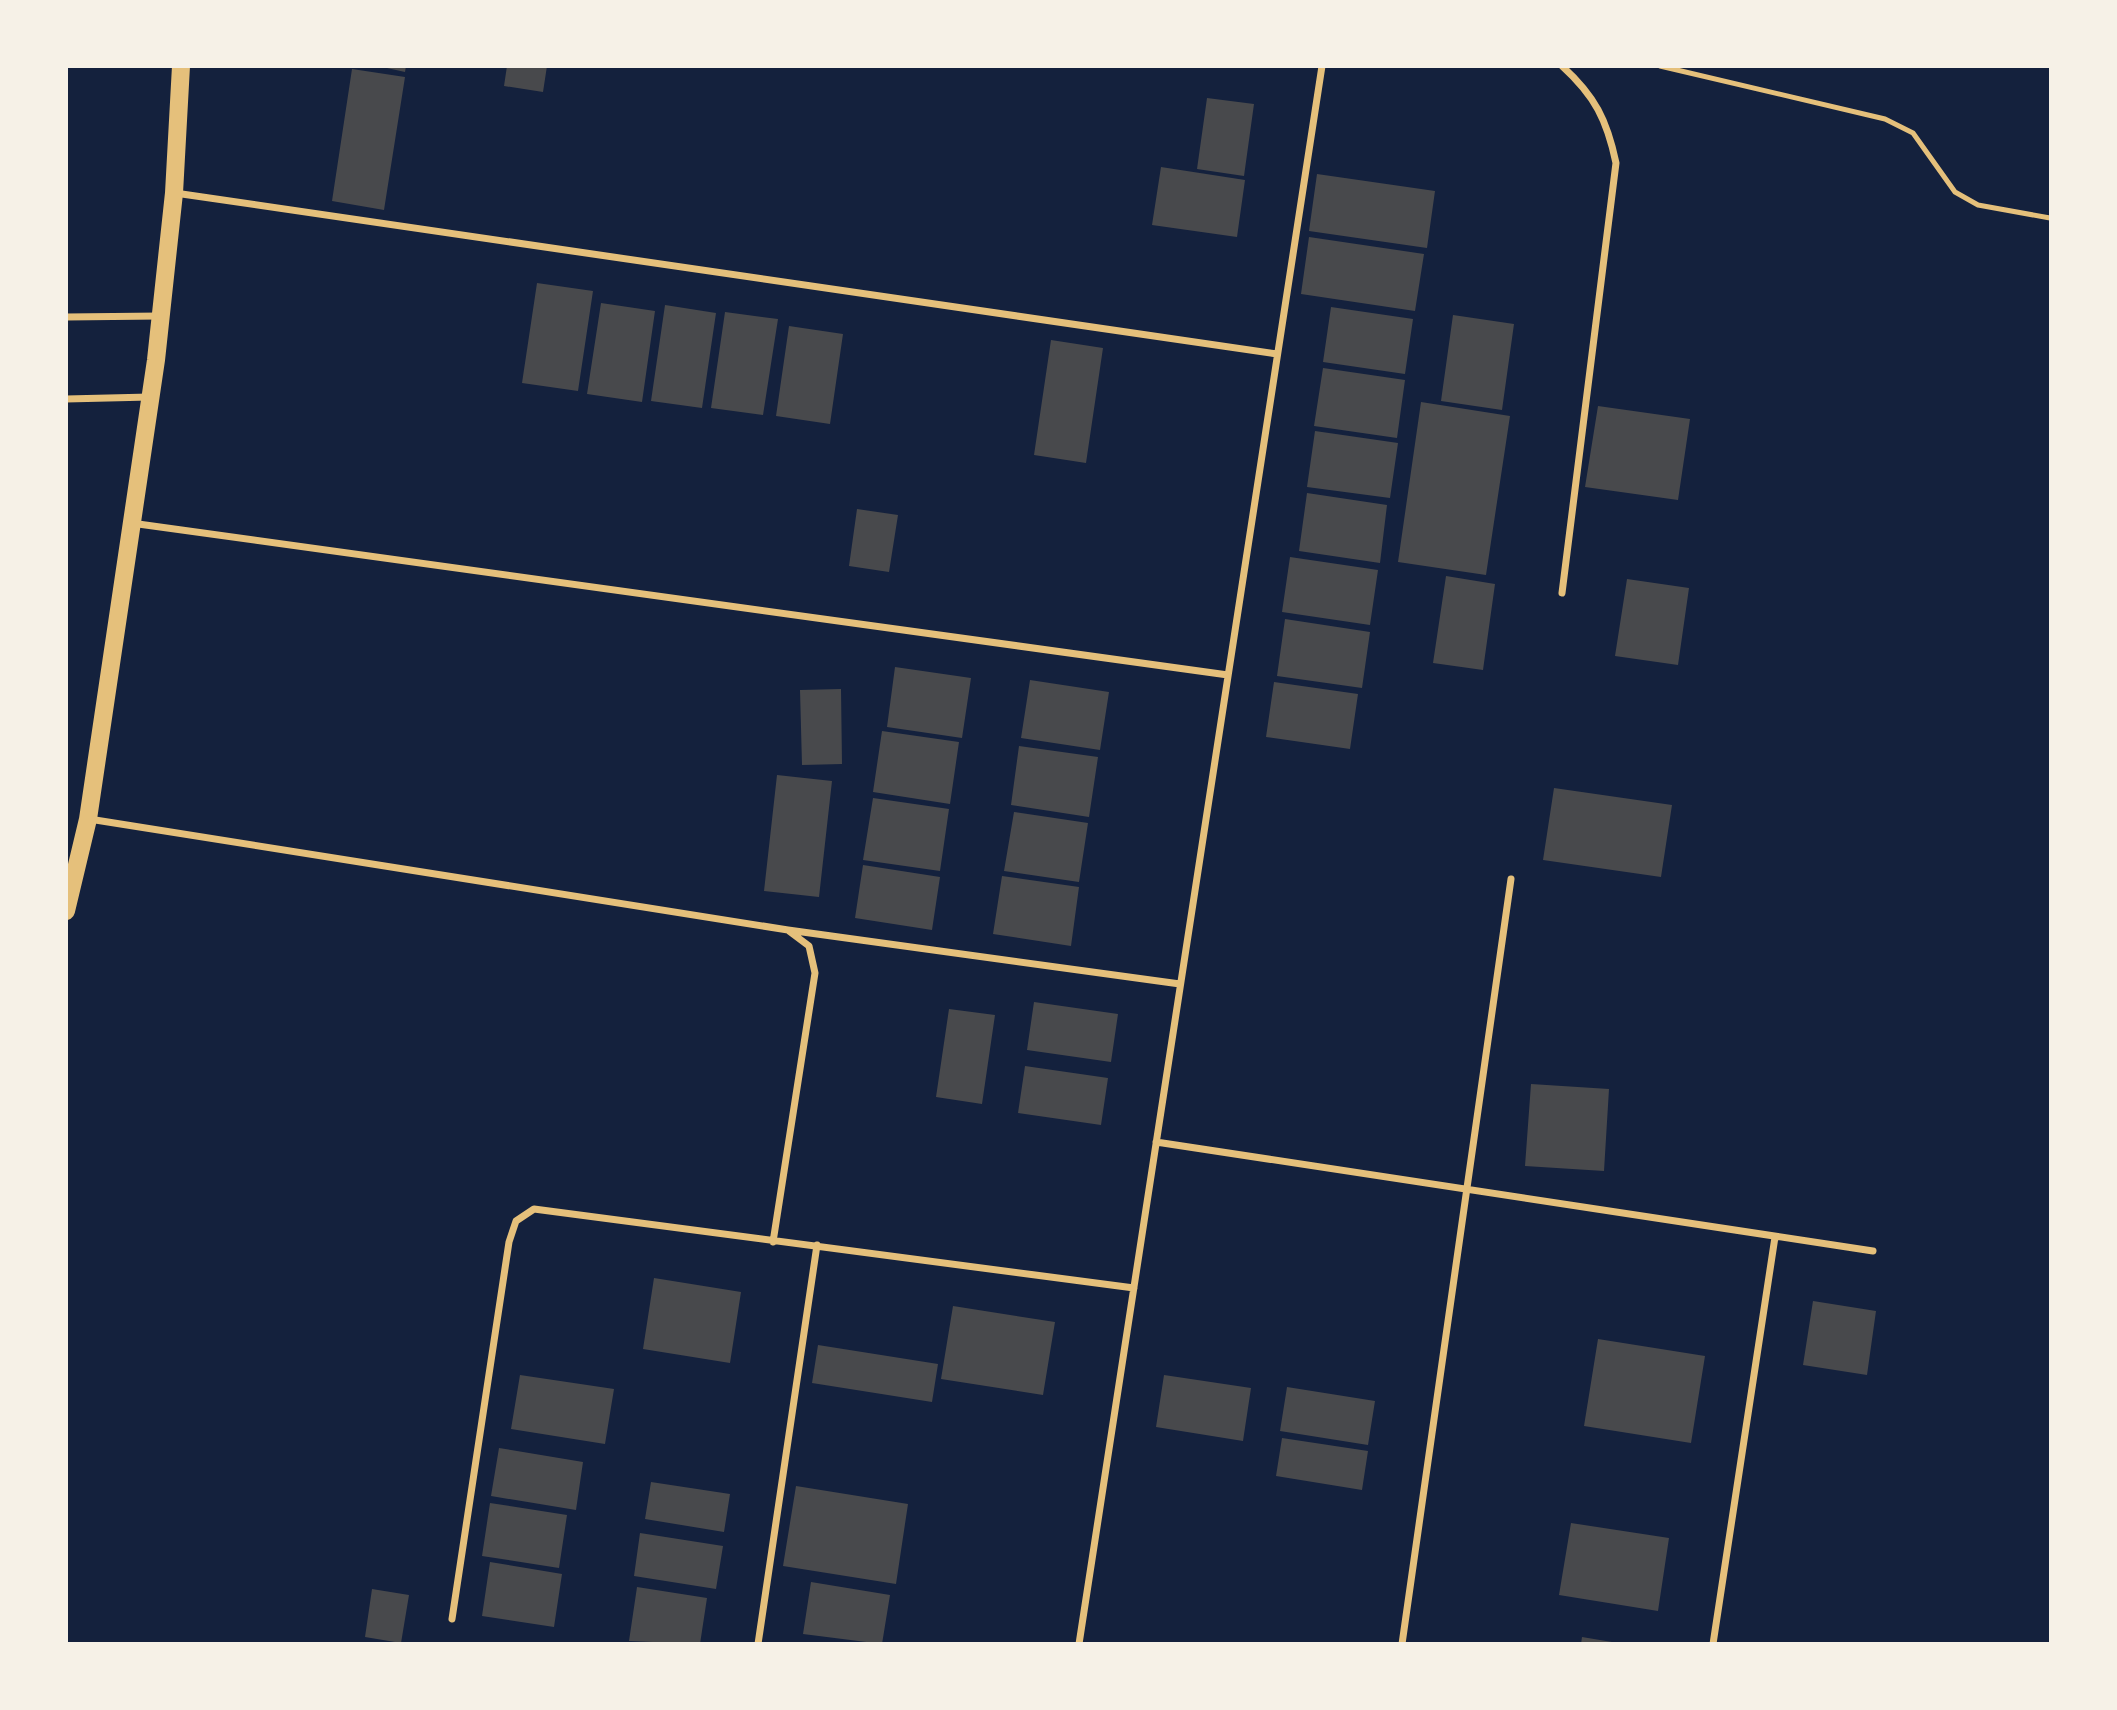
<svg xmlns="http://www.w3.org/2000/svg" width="2117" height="1710" font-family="Manrope,sans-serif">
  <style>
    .building { fill: #48494c }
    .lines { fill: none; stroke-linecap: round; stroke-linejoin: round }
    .service { stroke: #e5c07b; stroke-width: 5 }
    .minor { stroke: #e5c07b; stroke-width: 7 }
    .primary { stroke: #e5c07b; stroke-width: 18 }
  </style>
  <rect width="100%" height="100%" fill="#14213d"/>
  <path class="building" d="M378,66H406L405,72Z
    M507,66H547L543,92L504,86Z
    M352,69L405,77L384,210L332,201Z
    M1207,98L1254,104L1244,176L1197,169Z
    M1161,167L1245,180L1237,237L1152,225Z
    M1317,174L1435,191L1427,248L1309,231Z
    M1309,237L1424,254L1415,311L1301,294Z
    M537,283L593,291L578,391L522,383Z
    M601,303L655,311L642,402L587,394Z
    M665,305L716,313L702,408L651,401Z
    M1331,307L1413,319L1405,374L1323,362Z
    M725,312L778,319L763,415L711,408Z
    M1453,315L1514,324L1502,410L1441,401Z
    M789,326L843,334L830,424L776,416Z
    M1051,340L1103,348L1086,463L1034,455Z
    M1323,368L1405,380L1397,438L1314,426Z
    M1421,402L1510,416L1486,575L1398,562Z
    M1598,406L1690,419L1678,500L1585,487Z
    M1315,431L1398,443L1390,498L1307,487Z
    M1307,493L1387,505L1380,563L1299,551Z
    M857,509L898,515L889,572L849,566Z
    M1290,557L1378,570L1370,625L1282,612Z
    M1446,576L1495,584L1483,670L1433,663Z
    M1627,579L1689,588L1678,665L1615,656Z
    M1285,619L1370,632L1362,688L1277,676Z
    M895,667L971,678L962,738L887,727Z
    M1030,680L1109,692L1100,750L1021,738Z
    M1274,682L1358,694L1350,749L1266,737Z
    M841,689L842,764L802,765L800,690Z
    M882,731L959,742L950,804L873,792Z
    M1019,746L1098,757L1089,817L1011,805Z
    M777,775L832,781L819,897L764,891Z
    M1554,788L1672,805L1661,877L1543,860Z
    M873,798L949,809L940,871L863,860Z
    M1014,812L1088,823L1079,882L1004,871Z
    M863,865L940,877L932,930L855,918Z
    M1002,876L1079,887L1071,946L993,934Z
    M1034,1002L1118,1014L1111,1062L1027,1050Z
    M949,1009L995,1015L982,1104L936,1097Z
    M1025,1066L1108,1078L1101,1125L1018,1113Z
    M1531,1084L1609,1089L1604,1171L1525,1166Z
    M654,1278L741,1292L730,1363L643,1349Z
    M1813,1301L1876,1311L1867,1375L1803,1365Z
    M953,1306L1055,1322L1043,1395L941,1379Z
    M1598,1339L1705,1356L1691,1443L1584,1426Z
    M818,1345L938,1364L932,1402L812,1383Z
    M520,1375L614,1389L605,1444L511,1429Z
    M1164,1375L1251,1388L1243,1441L1156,1427Z
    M1287,1387L1375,1401L1368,1445L1280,1431Z
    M1282,1438L1368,1451L1362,1490L1276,1476Z
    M499,1448L583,1462L576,1510L491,1496Z
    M651,1482L730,1494L724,1532L645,1519Z
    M796,1486L908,1504L896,1584L783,1566Z
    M490,1503L567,1515L559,1568L482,1556Z
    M1571,1523L1669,1538L1658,1611L1559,1595Z
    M640,1533L723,1546L716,1589L634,1576Z
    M490,1562L562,1574L554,1627L482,1616Z
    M811,1582L890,1595L882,1644L803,1634Z
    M637,1587L707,1598L700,1644L629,1641Z
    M372,1589L409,1595L401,1643L365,1637Z
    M1582,1637L1612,1642V1644H1581Z"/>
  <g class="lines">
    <path class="service" d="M1660,66L1885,119L1913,133L1955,192L1978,205L2050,218"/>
    <path class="minor" d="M1562,66C1595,96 1607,120 1616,163L1562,593
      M175,193L1277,354
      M66,317L160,316
      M66,399L150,397
      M131,523L1228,675
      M89,819L788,930L1180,984
      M1156,1142L1873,1251
      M773,1242L815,973L809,946L789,931
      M452,1619L509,1242L516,1221L534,1209L1134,1288
      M758,1644L817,1245
      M1079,1644L1322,66
      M1402,1644L1511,879
      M1713,1644L1775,1237"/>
    <path class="primary" d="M66,911L88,819L156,360L174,193L181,66"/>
  </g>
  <rect width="2117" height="1710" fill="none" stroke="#f6f1e7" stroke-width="136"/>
</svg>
